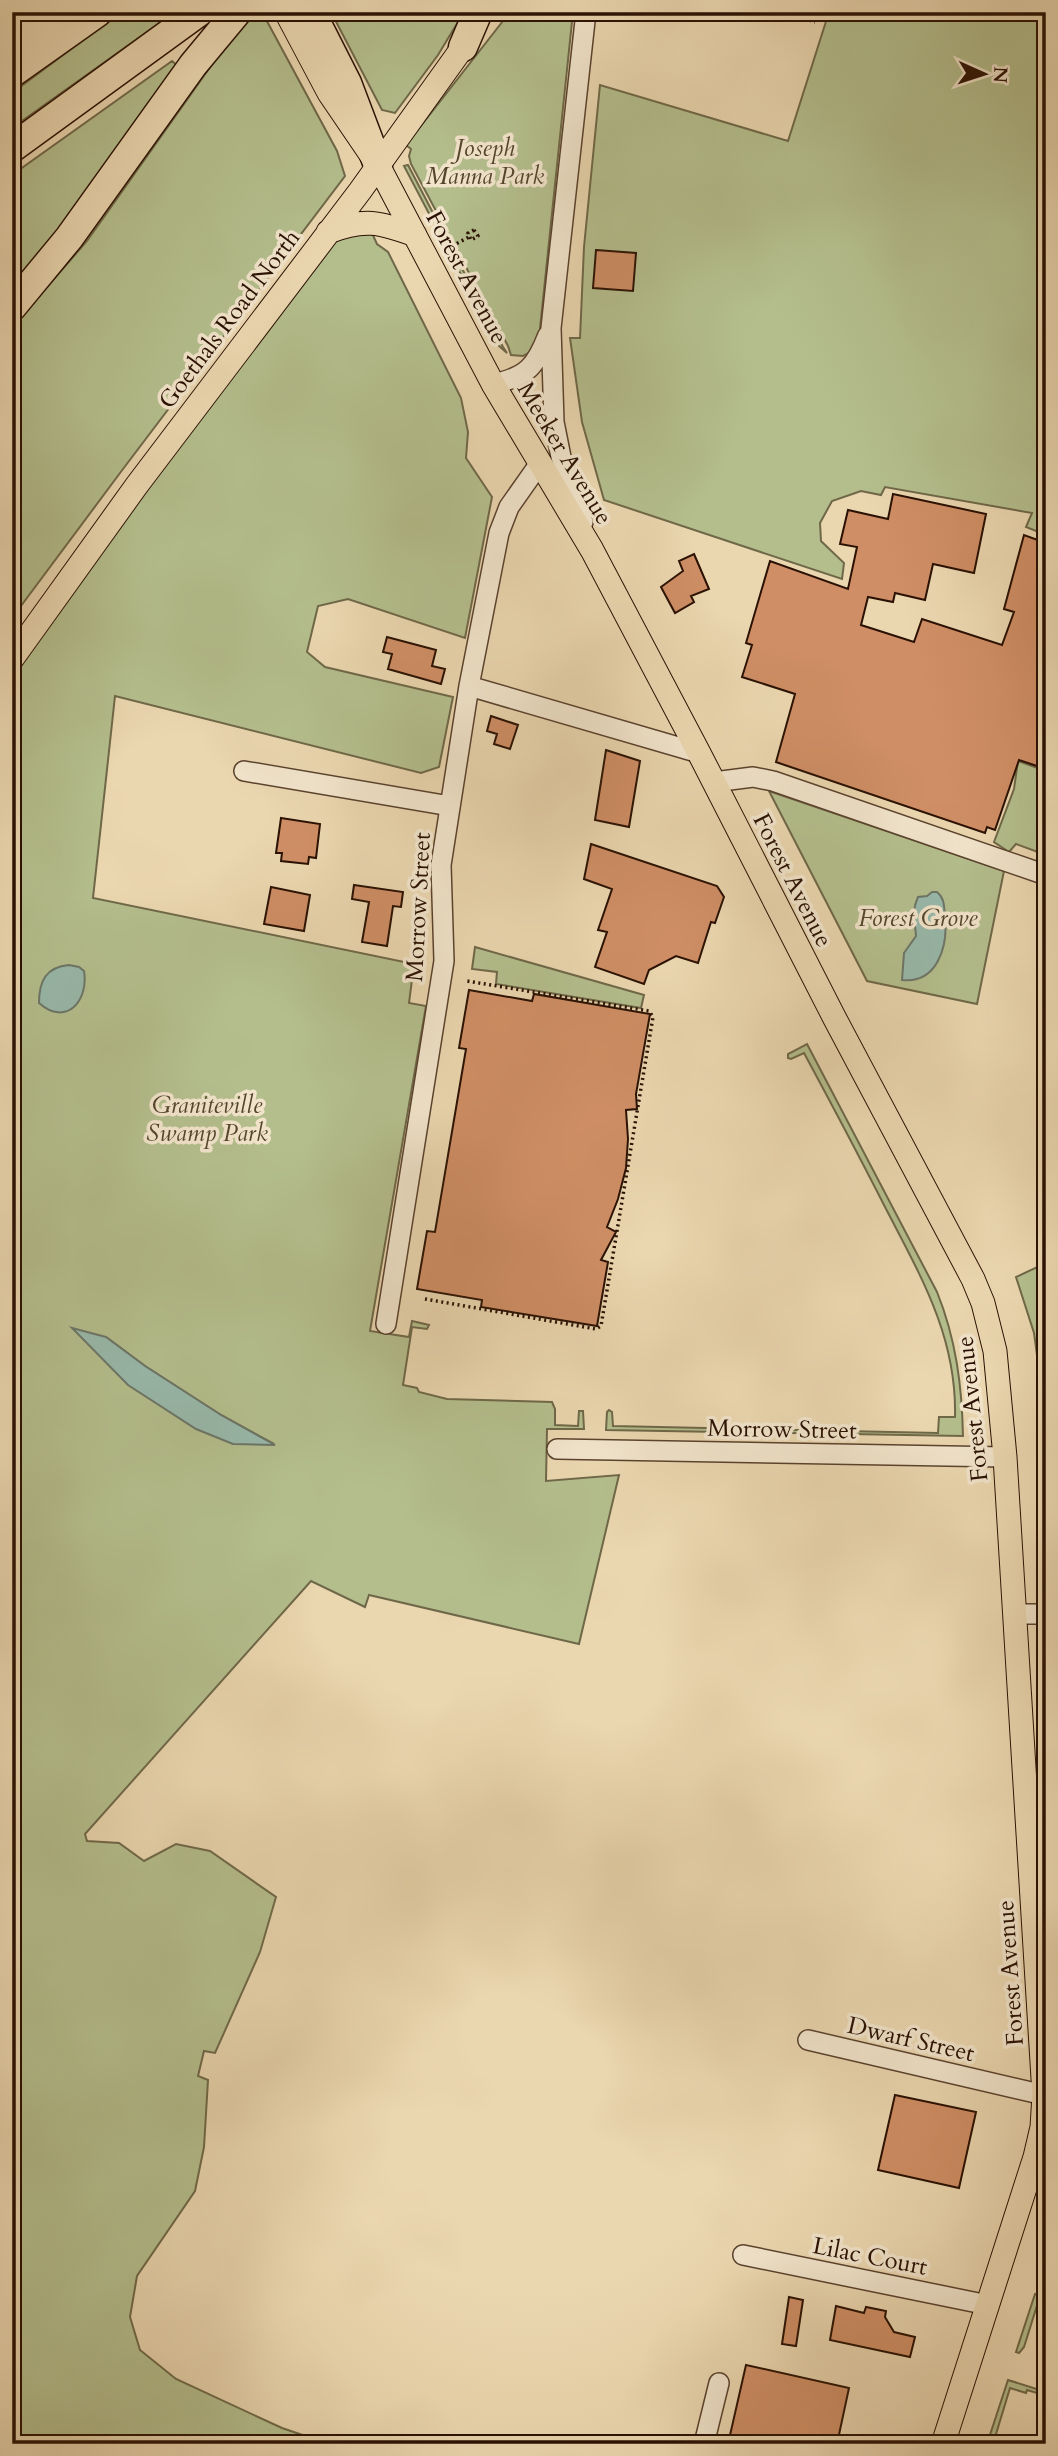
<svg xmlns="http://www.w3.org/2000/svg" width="1058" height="2456" font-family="Cardo,serif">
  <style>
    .green { fill: #b4be8d; stroke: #6f6848; stroke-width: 2; fill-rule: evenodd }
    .water { fill: #98b9ab; stroke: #6c7668; stroke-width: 2 }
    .building { fill: #cf8e65; stroke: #2a1103; stroke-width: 2 }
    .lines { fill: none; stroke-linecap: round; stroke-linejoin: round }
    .minor-casing { stroke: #5a422e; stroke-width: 22 }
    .major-casing { stroke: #2a1103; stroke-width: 25 }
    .highway-casing { stroke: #2a1103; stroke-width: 31 }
    .path { stroke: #2a1103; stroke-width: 3.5; stroke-dasharray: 2 3.5; stroke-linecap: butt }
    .minor { stroke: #f1e4cb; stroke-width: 19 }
    .major { stroke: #ead6af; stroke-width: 23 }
    .highway { stroke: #ead6af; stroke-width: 28 }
    .labels { text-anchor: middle; stroke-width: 7; stroke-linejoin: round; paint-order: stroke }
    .park-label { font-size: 24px; font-style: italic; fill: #53452c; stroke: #f1e4cb }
    .street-label { font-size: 24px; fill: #2a1103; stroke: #f1e4cb }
  </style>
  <rect width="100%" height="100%" fill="#ead6af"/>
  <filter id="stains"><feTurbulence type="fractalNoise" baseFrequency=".00286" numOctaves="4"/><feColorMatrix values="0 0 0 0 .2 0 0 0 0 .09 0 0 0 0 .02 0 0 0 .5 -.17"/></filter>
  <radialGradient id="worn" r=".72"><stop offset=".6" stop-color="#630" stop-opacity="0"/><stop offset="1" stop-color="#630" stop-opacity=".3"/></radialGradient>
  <path class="green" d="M121,12H175L12,128V93Z
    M253,12H262L337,151L345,176L123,469L12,618V327L87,241L235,32Z
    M331,12H464L438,55L395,113L382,110Z
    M510,12H573L539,338L531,352L523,356L511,355L508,346L411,164L409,156L411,149L406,145Z
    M829,12H1046V535L1026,527L1032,513L885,487L881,495L861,491L832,501L820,523L821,541L844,563L842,579L604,500L582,422L570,338H580L584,247L600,85L788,141Z
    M172,61L180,68L12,291V175Z
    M408,165L503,347L507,353L498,345L404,166Z
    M371,231L377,244L388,252L461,398L468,432L466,458L492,497L465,638L348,599L318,606L307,652L325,667L453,697L439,767L421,773L115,696L93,898L414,964L409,1003L426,1006L370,1331L409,1337L412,1321L429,1325L427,1329L412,1327L403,1385L417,1388L419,1392L447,1399L552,1402L555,1409V1425L578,1426L579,1411H583L584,1429H547L546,1481L619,1475L579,1644L369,1595L365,1607L311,1581L85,1834L87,1841L119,1843L144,1861L176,1844L210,1851L276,1897L260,1952L215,2053L204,2051L198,2076L208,2080L204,2147L195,2191L137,2276L130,2317L140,2350L176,2379L282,2428L329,2444H12V674L118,525L331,241ZM106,1337L145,1366L221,1415L274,1444H233Z
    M1018,761L1046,771V855L1016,844L1009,852L994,842L1014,789Z
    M769,791L1004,871L977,1004L867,981Z
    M475,947L644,995L641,1008L496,984L497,972L472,969Z
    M807,1044L937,1292C956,1339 962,1386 963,1436L606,1430L607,1412L609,1410L612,1412L613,1426L938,1433L939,1417H955C957,1336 920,1275 884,1205C858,1154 831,1103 804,1053L791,1059L788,1058V1054Z
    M1046,1263V1483L1037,1355L1034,1333L1016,1277Z
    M1035,2294L1040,2296L1024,2347L1019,2353L1016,2352Z
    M1008,2380L1046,2392V2399L1044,2395L1027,2390L1026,2393L1010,2388L993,2444H987Z"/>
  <path class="water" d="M932,892H937C945,898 944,908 945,917C948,945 938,984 902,980L904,953L916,936C915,921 911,912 918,897L927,896Z
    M69,965L79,967L84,971C89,1001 66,1027 39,1003C39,981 46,967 69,965Z
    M72,1328L106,1337L145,1366L221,1415L275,1445L233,1444L196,1429L128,1385Z"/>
  <path class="building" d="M596,250L636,253L633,291L593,288Z
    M893,494L986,514L974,573L933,564L925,600L895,593L893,602L868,597L861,625L914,642L922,619L1002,645L1014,612L1004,609L1024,535L1046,543V769L1019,760L995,830L987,827L985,833L776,762L795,694L742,677L752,645L746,643L770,561L848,589L857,547L840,544L848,510L888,519Z
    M694,554L709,589L691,596L694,602L675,613L661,587L683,571L679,561Z
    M387,637L436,650L432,666L445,669L441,684L388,669L392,654L383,652Z
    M491,716L518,725L510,749L494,744L497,734L487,731Z
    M606,750L640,761L629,827L595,820Z
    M281,818L320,824L316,858L309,857L308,864L281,861L282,853H276Z
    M591,844L717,886L724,897L715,923L711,922L698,963L676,956L649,970L644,984L595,967L607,932L598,930L612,889L584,879Z
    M354,885L403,892L401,907L393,906L387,946L362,942L369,902L352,899Z
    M271,887L310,895L304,931L264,924Z
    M469,990L532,1001L534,994L650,1014L636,1094L637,1109L626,1110L628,1139L626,1168L618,1199L607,1227L616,1232L601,1260L608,1262L597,1326L481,1307L482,1300L417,1289L427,1231L435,1232L466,1049L459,1048Z
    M895,2095L976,2112L959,2188L878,2170Z
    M789,2297L803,2300L796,2346L782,2344Z
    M836,2306L864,2313L866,2307L886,2311L885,2317L894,2332L915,2337L910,2357L830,2340Z
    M746,2365L849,2388L837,2444H728Z"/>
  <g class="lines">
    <g class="minor-casing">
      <path id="minor" d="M493,384C527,377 536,366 548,335
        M583,522L561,457L554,422L551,328L586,12
        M469,686L699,753
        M244,771L450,806
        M714,782L753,777L773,781L1046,875
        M386,1324L444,961L441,865L469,686L499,533L509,507L540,463
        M557,1449L1005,1457
        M1014,1614H1046
        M808,2040L1044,2095
        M743,2255L988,2305
        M704,2444L719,2383"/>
    </g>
    <g class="major-casing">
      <path id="major" d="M286,12L329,93L378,165L493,384L592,550L699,753L834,1017L973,1279L983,1303L995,1351L1005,1457L1044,2095L1042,2127L1035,2157L943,2444
        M328,232C364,218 380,222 415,235
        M12,659L137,485L360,191L463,47"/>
    </g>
    <g class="highway-casing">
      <path id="highway" d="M311,12L347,83L378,165
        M12,40L60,12
        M463,47L478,12
        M12,73L98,12
        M12,148L199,12
        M12,307L69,238L193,65L237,12"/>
    </g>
    <path class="path" d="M783,12L815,22
      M474,230L478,236L471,240L468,233Z
      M452,246L469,237
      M425,1299L596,1329L601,1326L653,1017L649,1011L467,981
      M1044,1540H1046"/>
    <use href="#minor" class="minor"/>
    <use href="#major" class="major"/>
    <use href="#highway" class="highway"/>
  </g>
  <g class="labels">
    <g class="park-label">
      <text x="485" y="156">Joseph<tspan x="485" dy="28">Manna Park</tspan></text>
      <text x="918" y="926">Forest Grove</text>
      <text x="207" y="1113">Graniteville<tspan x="207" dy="28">Swamp Park</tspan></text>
    </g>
    <g class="street-label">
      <text transform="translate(467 277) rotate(62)" y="8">Forest Avenue</text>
      <text transform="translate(229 319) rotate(-53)" y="8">Goethals Road North</text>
      <text transform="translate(565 453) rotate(59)" y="8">Meeker Avenue</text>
      <text transform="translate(793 880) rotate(63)" y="8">Forest Avenue</text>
      <text transform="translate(418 907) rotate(-87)" y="8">Morrow Street</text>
      <text transform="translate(972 1409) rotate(-96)" y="8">Forest Avenue</text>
      <text transform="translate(782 1429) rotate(1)" y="8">Morrow Street</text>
      <text transform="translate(1010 1973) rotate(-94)" y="8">Forest Avenue</text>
      <text transform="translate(911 2039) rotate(13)" y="8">Dwarf Street</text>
      <text transform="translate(870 2256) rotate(11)" y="8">Lilac Court</text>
    </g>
  </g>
  <rect width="1058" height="2456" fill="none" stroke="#ead6af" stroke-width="42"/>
  <rect x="14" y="14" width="1030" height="2428" fill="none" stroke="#2a1103" stroke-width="3.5"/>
  <rect x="21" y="21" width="1016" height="2414" fill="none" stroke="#2a1103" stroke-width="2"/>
  <g transform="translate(984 74) rotate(93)" stroke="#f1e4cb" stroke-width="5" paint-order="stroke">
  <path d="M0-5L12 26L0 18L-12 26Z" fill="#2a1103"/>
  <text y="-10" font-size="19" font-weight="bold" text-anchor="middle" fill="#2a1103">N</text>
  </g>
  <rect width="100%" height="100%" filter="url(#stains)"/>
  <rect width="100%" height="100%" fill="url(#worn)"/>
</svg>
